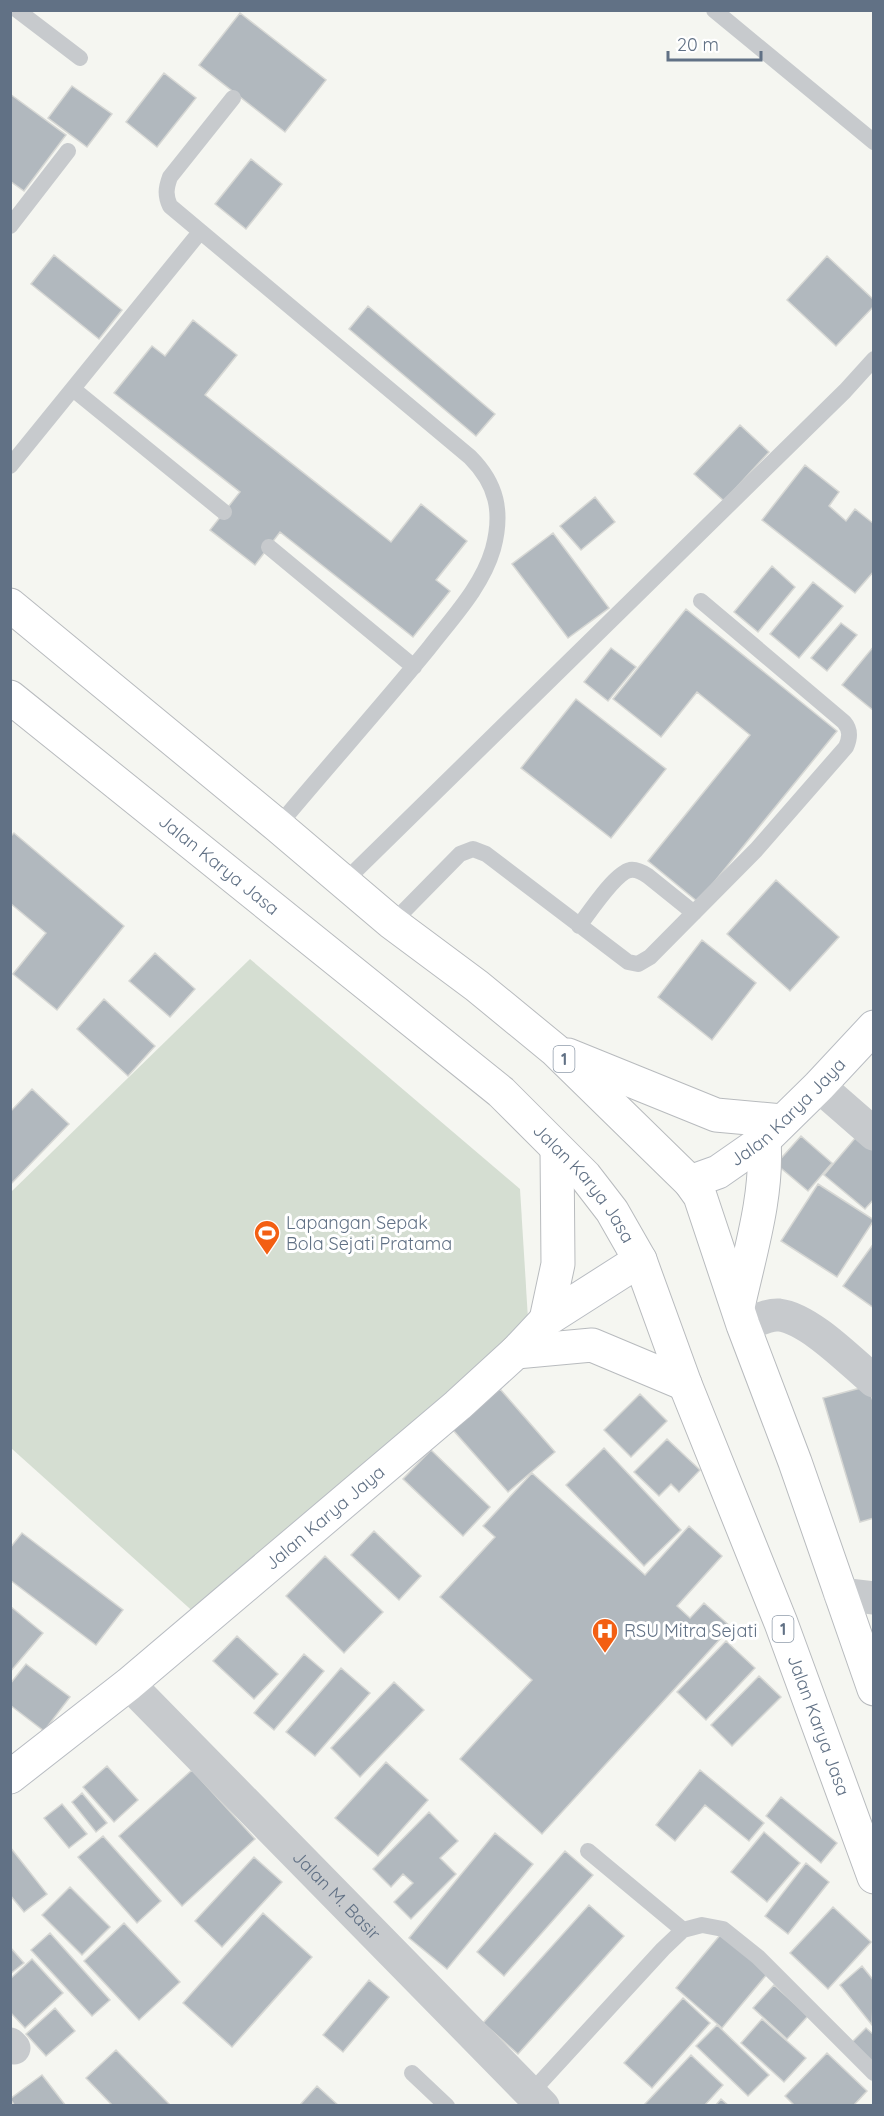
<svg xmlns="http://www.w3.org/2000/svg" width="884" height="2116" font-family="Quicksand,sans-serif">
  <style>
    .green { fill: #d5ded2 }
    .building { fill: #b1b8be; stroke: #d6d7d4; stroke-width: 1.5 }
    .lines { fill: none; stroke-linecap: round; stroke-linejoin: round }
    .secondary-casing { stroke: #b8bcc2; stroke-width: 35 }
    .trunk-casing { stroke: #b8bbbe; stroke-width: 35 }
    .service { stroke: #c7cacd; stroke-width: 16 }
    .minor { stroke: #c7cacd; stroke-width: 33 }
    .secondary { stroke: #fff; stroke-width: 33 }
    .trunk { stroke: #fff; stroke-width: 33 }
    .labels { text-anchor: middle; stroke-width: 6; stroke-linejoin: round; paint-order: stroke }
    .shield { fill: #fff; stroke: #909caa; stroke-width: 1.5 }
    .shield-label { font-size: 16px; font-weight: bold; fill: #617185 }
    .street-label { font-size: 18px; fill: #617185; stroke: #fff }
    .poi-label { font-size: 18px; fill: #617185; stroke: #fff; text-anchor: start }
  </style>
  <rect width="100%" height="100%" fill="#f5f6f1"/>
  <path class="green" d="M250,959L520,1189L528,1319L198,1616L11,1448V1192Z"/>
  <path class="building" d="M240,13L326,80L285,132L199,65Z
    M164,73L196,98L157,147L126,122Z
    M72,86L112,114L87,147L48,118Z
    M10,94L66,135L24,191L10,181Z
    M251,159L282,184L246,229L215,204Z
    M54,255L122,310L99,339L31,284Z
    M827,256L874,300V306L836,346L787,300Z
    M368,306L495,414L476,436L349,329Z
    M193,320L237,355L205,395L391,542L421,504L467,541L436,580L450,591L413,637L280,532L255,565L210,530L240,492L114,393L152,346L165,356Z
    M740,425L769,452L724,501L694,474Z
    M805,465L839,492L829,506L846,521L855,509L874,524V571L855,593L762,520Z
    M595,497L615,522L581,550L560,526Z
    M553,533L609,608L568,638L512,564Z
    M772,566L795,587L758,632L734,612Z
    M813,582L843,606L799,658L770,634Z
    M686,609L837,731L698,902L648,861L750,735L697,692L661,737L613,699Z
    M841,623L857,635L827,671L811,658Z
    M874,646V711L842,685Z
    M611,648L636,667L608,701L584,682Z
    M576,699L666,769L611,838L521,768Z
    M14,833L124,926L57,1010L13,974L46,933L10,903V837Z
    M776,880L839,937L790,991L727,934Z
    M702,940L756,983L712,1040L658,997Z
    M155,953L195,989L170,1017L129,981Z
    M104,999L155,1046L128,1076L77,1029Z
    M32,1089L69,1124L10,1185V1112Z
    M862,1130L874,1140V1199L865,1209L824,1175Z
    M801,1136L832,1163L808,1191L776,1164Z
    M818,1184L874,1220L837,1277L781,1241Z
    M874,1243V1308L843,1286Z
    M868,1386L874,1404V1518L860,1522L823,1398Z
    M500,1389L555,1452L508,1492L453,1430Z
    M640,1394L667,1421L631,1457L604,1430Z
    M667,1439L700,1470L679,1492L671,1484L659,1496L634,1472Z
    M604,1448L681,1530L644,1566L566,1485Z
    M431,1450L490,1507L463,1536L403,1479Z
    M532,1473L645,1575L689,1526L722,1556L677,1606L690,1618L704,1603L731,1627L542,1834L460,1759L532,1680L440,1597L495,1537L483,1526Z
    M374,1531L421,1576L399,1600L351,1555Z
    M22,1533L123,1610L96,1645L10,1580V1548Z
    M325,1556L383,1612L344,1653L286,1596Z
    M10,1606L43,1633L10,1672Z
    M237,1636L278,1674L254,1699L213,1661Z
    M726,1641L755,1668L706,1720L677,1692Z
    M304,1654L324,1671L274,1730L254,1713Z
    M26,1664L70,1697L44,1731L10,1705V1684Z
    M341,1668L370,1693L315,1756L286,1732Z
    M759,1676L781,1697L732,1746L711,1725Z
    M394,1682L424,1710L360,1777L331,1748Z
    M386,1762L428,1800L378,1856L335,1818Z
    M107,1766L138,1800L114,1822L83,1787Z
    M192,1770L255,1839L182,1906L119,1836Z
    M700,1770L764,1823L749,1841L705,1805L675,1841L656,1825Z
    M82,1793L107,1823L96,1832L72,1802Z
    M781,1797L837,1843L821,1863L766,1816Z
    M62,1804L87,1834L69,1848L44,1818Z
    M429,1812L458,1841L440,1858L456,1874L411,1919L394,1902L413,1883L403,1874L391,1887L373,1869Z
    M764,1832L800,1863L767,1902L731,1872Z
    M495,1833L533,1864L447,1969L409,1938Z
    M103,1836L161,1901L137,1923L78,1857Z
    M10,1847L47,1894L24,1912L10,1895Z
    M565,1851L593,1875L504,1976L477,1952Z
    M254,1857L282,1882L222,1947L195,1921Z
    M806,1863L829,1882L788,1934L765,1916Z
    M70,1887L110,1927L82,1955L42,1915Z
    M589,1905L624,1936L518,2054L483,2023Z
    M833,1907L871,1942L828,1989L790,1953Z
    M263,1913L312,1957L232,2047L183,2003Z
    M124,1923L180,1982L139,2020L84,1961Z
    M50,1933L110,2000L92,2016L31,1950Z
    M721,1934L768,1973L722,2028L676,1988Z
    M10,1947L24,1963L10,1974Z
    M32,1959L63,1993L25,2028L10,2012V1979Z
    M862,1966L874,1981L872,2025L840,1985Z
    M369,1980L389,1997L343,2052L323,2035Z
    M774,1985L808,2016L787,2039L753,2008Z
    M683,1998L710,2023L652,2088L624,2063Z
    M55,2008L75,2031L46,2056L26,2034Z
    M762,2019L806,2058L784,2082L741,2043Z
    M717,2025L769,2075L748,2096L696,2046Z
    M866,2028L874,2035V2064L851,2043Z
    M116,2050L171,2106H113L86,2078Z
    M827,2053L867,2091L853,2106H795L785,2096Z
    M691,2055L723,2085L704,2106L644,2105Z
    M42,2075L66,2106H15L10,2099Z
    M317,2086L339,2106H299Z
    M721,2099L729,2106H715Z"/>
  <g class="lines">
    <g class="secondary-casing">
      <g id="secondary">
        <path id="s2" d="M690,1182L718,1172L764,1140L819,1086L874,1027"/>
        <path id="s3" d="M10,1777L129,1684L458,1405L516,1352L546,1320L640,1260"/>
      </g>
    </g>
    <g class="trunk-casing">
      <g id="trunk">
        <path d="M10,605L278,826L391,922L477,986L555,1050L690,1182L700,1196L743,1325L795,1462L874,1689"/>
        <path id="s4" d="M10,697L501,1092L585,1176L612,1211L640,1260L685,1384L781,1623L874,1877"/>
        <path d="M568,1055L716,1115L782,1121"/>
        <path d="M738,1307C750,1252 768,1196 764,1140"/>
        <path d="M546,1320L558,1264L557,1149"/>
        <path d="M516,1352L592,1345L685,1384"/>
      </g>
    </g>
    <path class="service" d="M17,10L80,58
      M714,10L874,142
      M233,98L170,177C166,188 165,195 170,206L470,457C497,484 503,512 493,549C482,587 452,618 429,648C380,708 328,766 278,826
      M10,226L68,151
      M73,389L224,512
      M10,466L200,232
      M269,547L414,667
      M344,882L845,391L874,359
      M391,922L400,915L460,854L473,849L486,854L628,962L638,964L650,957L756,850L846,747C850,738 851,730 844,722L701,601
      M579,926C589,913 615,873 630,870C636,869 642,872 648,876L694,913
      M683,1930L702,1925L723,1929L758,1957L874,2073
      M412,2073L447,2106
      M527,2097L663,1949L683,1930L588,1851"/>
    <g class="minor">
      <path d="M819,1086L874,1134"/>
      <path d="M743,1325C753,1322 769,1314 779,1315C810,1319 850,1361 874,1381"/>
      <path d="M840,1594L874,1598"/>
      <path id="s1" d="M129,1684L543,2106"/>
      <path d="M10,2044L14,2048"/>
    </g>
    <use href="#secondary" class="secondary"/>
    <use href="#trunk" class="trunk"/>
  </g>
  <defs>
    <g id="stadium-pin" transform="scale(1.35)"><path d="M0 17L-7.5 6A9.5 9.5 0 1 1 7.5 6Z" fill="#f35f13" stroke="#fff"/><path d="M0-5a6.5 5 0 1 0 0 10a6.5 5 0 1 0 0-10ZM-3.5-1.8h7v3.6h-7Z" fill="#fff"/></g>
    <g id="hospital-pin" transform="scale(1.35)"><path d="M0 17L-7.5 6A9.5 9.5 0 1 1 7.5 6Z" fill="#f35f13" stroke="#fff"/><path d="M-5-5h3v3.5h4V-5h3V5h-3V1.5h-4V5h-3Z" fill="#fff"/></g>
  </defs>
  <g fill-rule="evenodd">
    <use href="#stadium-pin" x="267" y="1233"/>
    <use href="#hospital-pin" x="605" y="1631"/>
  </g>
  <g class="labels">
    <g class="shield">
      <rect x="553.5" y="1046" width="21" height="26" rx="4.5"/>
      <rect x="772.5" y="1616" width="21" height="26" rx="4.5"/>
    </g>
    <g class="shield-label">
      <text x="564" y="1065">1</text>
      <text x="783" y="1635">1</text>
    </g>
    <g class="street-label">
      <text dy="6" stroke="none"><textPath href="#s4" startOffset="268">Jalan Karya Jasa</textPath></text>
      <text dy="6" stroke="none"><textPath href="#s2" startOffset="122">Jalan Karya Jaya</textPath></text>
      <text dy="6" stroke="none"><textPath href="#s4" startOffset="754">Jalan Karya Jasa</textPath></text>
      <text dy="6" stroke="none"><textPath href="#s3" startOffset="408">Jalan Karya Jaya</textPath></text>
      <text dy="6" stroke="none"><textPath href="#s4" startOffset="1348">Jalan Karya Jasa</textPath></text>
      <text dy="6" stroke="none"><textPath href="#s1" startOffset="296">Jalan M. Basir</textPath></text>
    </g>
    <g class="poi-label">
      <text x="286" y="1229">Lapangan Sepak<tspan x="286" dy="21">Bola Sejati Pratama</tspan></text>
      <text x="624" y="1637">RSU Mitra Sejati</text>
    </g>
  </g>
  <rect width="884" height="2116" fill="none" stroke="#617185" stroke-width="24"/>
  <path d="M668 51v9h93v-9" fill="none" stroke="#617185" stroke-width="3"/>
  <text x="677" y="51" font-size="18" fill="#617185" stroke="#ffffff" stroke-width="4.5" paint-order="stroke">20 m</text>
</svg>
